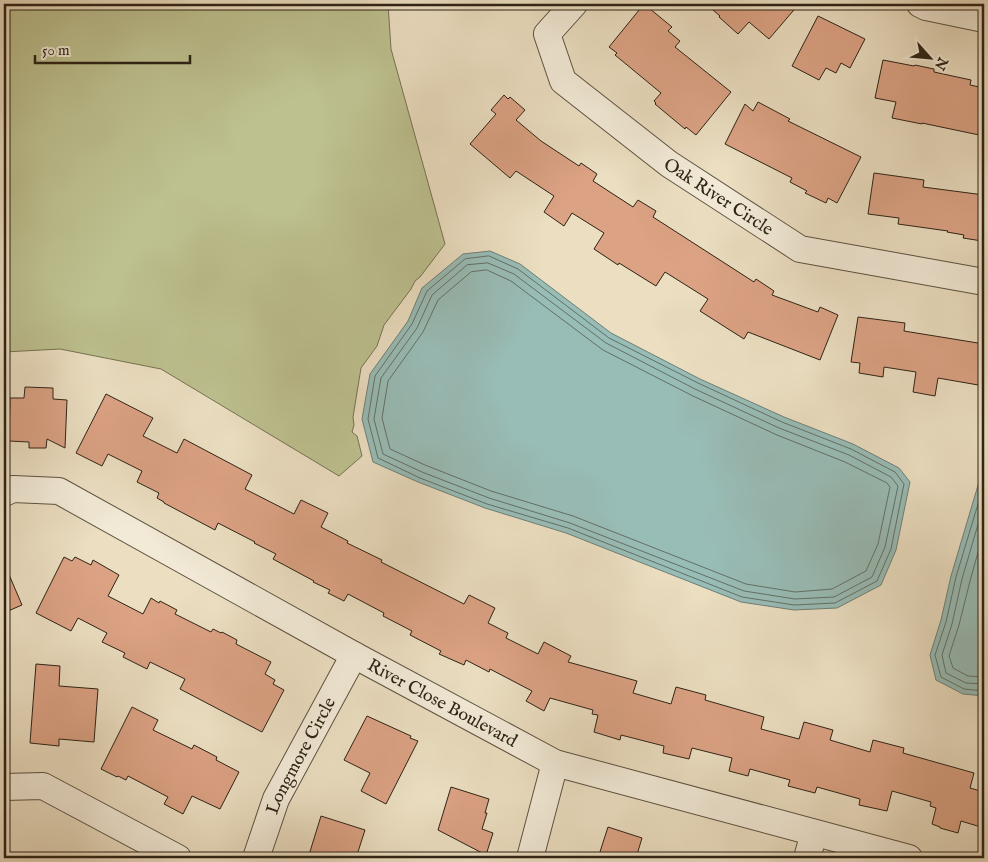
<svg xmlns="http://www.w3.org/2000/svg" width="988" height="862" font-family="'IM FELL English',serif">
  <style>
    .green { fill: #bdc08f; stroke: #757252 }
    .water { fill: #98bcb6; stroke: #6d7f76 }
    .lines { fill: none; stroke-linecap: round; stroke-linejoin: round }
    .shore { stroke: #627066; stroke-width: 1 }
    .building { fill: #dba284; stroke: #2d2316 }
    .minor-casing { stroke: #5c5241; stroke-width: 28 }
    .minor { stroke: #f2ead7; stroke-width: 26 }
    .labels { text-anchor: middle; stroke-width: 4; stroke-linejoin: round; paint-order: stroke }
    .street-label { font-size: 18px; fill: #2d2316; stroke: #f2ead7 }
  </style>
  <rect width="100%" height="100%" fill="#ebdec1"/>
  <filter id="stains"><feTurbulence type="fractalNoise" baseFrequency=".004" numOctaves="4"/><feColorMatrix values="0 0 0 0 .2 0 0 0 0 .09 0 0 0 0 .02 0 0 0 .5 -.17"/></filter>
  <radialGradient id="worn" r=".72"><stop offset=".6" stop-color="#630" stop-opacity="0"/><stop offset="1" stop-color="#630" stop-opacity=".3"/></radialGradient>
  <path class="green" d="M4,4H388L391,49L445,244L420,277L415,281L411,289L384,325L377,346L361,368L353,417L354,425L352,432L357,436L362,456L339,476L161,369L60,349L4,352Z"/>
  <path class="water" d="M490,251L520,264L611,333L700,379L784,417L853,444L899,468L910,482L896,550L881,585L837,608L794,610L741,602L566,533L485,508L418,482L373,462L362,419L370,374L408,321L422,288L463,254Z
    M984,478V696L963,694L936,680L930,655L941,620L951,576L979,482Z"/>
  <g class="lines">
    <path class="shore" d="M489,256L518,269L609,338L698,383L782,422L851,449L895,472L904,484L891,549L877,581L835,603L794,605L742,597L568,528L487,504L420,478L378,458L368,419L375,376L412,324L427,291L465,259Z
      M488,263L514,274L606,343L695,389L779,428L849,455L891,477L898,486L885,547L872,577L834,597L795,599L744,591L570,523L489,498L422,472L383,454L374,419L381,378L417,328L432,295L467,265Z
      M487,270L511,281L603,350L693,396L777,435L845,462L887,483L890,487L878,544L866,571L832,589L795,592L746,584L573,516L491,491L425,465L390,449L382,418L388,381L423,332L438,300L471,272Z
      M984,484L956,577L946,622L935,655L941,677L964,689L984,691
      M984,504L962,579L952,624L942,655L946,673L966,683L984,684
      M984,531L970,581L959,625L949,656L953,668L968,676L984,677"/>
  </g>
  <path class="building" d="M644,4L672,27L668,31L680,41L675,47L731,92L696,135L686,127L685,129L655,104L656,103L654,101L661,93L615,55L617,53L609,47Z
    M706,4H799L769,39L749,22L738,34L719,17L720,16Z
    M818,16L865,39L850,68L841,63L836,73L826,68L819,80L792,66Z
    M883,60L914,66L915,65L934,69V72L971,80L970,85L984,88V136L922,123V124L892,118L896,102L875,98Z
    M504,95L508,99L510,97L525,110L516,120L541,141L579,166L581,163L597,174L593,181L633,207L638,200L656,211L653,217L754,282L756,279L774,291L772,295L818,312L820,307L838,315L820,360L748,332L744,339L700,311L708,299L665,272L656,286L619,263L618,265L594,249L604,233L572,213L564,226L544,212L554,196L516,171L510,178L470,144L496,114L491,110Z
    M758,102L790,119L788,121L861,157L837,203L828,198L826,203L805,193L807,191L790,182L792,178L725,144L745,104L753,111Z
    M874,173L924,180L923,187L984,195V223L982,241L963,238L964,235L947,232L948,231L898,224L899,218L868,214Z
    M858,317L905,323L904,331L984,344V386L938,378L935,396L913,392L916,372L884,367L883,377L859,373L860,363L851,362Z
    M25,387L53,388V399L67,400L65,448L47,439L46,448H29V442L9,441L10,398H24Z
    M106,394L153,418L143,436L177,453L184,439L252,475L245,489L294,514L301,500L328,513L321,527L348,541L347,543L382,560L381,562L464,604L469,595L495,608L488,623L508,633L506,638L538,654L544,642L571,656L568,662L637,681L633,693L671,704L676,687L706,695L705,700L764,717L761,729L799,739L804,722L833,730L830,740L870,752L873,740L904,748L903,753L974,773L970,788L984,792V828L961,821L958,833L940,828V827L932,824L936,808L930,806L931,802L892,791L887,811L859,805L860,799L817,787L815,793L788,786L790,780L750,769L748,776L729,771L732,758L692,748L689,759L663,753L664,746L621,735L620,740L594,732L598,715L592,714L593,710L550,698L544,711L526,701L532,691L490,669L489,672L466,660L464,665L439,654L441,651L410,635L412,631L383,616L384,613L348,594L344,601L328,593L330,590L313,582L314,581L273,559L276,554L254,543L255,542L218,523L215,530L164,503V502L157,498L159,493L137,482L142,471L108,454L102,466L76,453Z
    M64,557L72,561L75,557L91,565L93,560L119,575L108,596L143,614L151,598L159,603L160,601L177,610L175,614L211,632L213,629L221,633L222,632L237,640L236,644L271,662L265,674L275,680L273,684L284,690L262,732L180,689L185,679L150,662L147,669L123,657L125,653L102,642L107,633L78,618L71,631L36,613Z
    M4,563L22,605L8,611L4,603Z
    M36,664L60,666L59,686L98,689L94,742L59,739V746L30,743Z
    M132,707L158,720L153,730L192,749L194,745L217,757L216,760L239,772L220,809L192,796L183,814L164,804L168,797L128,776L126,780L118,776L117,777L101,769Z
    M367,716L411,736L410,738L418,741L386,804L361,791L370,773L344,760Z
    M451,787L489,799L485,813H487L482,829L493,833L486,855L438,830Z
    M321,816L365,830L356,858H308Z
    M608,827L642,838L636,858H598Z"/>
  <g class="lines">
    <g class="minor-casing">
      <g id="minor">
        <path id="s1" d="M574,4L547,34L563,81L669,164L800,249L984,282"/>
        <path d="M920,4L926,7L984,19"/>
        <path id="s2" d="M4,493L13,489L59,491L354,655L555,763L909,858"/>
        <path d="M4,787L43,786L178,858"/>
        <path id="s3" d="M256,858L276,799L354,655"/>
        <path d="M530,858L555,763"/>
        <path d="M807,858L814,833"/>
      </g>
    </g>
    <use href="#minor" class="minor"/>
  </g>
  <g class="labels">
    <g class="street-label">
      <text dy="6" stroke="none"><textPath href="#s1" startOffset="284">Oak River Circle</textPath></text>
      <text dy="6" stroke="none"><textPath href="#s2" startOffset="494">River Close Boulevard</textPath></text>
      <text dy="6" stroke="none"><textPath href="#s3" startOffset="112">Longmore Circle</textPath></text>
    </g>
  </g>
  <rect width="988" height="862" fill="none" stroke="#ebdec1" stroke-width="20"/>
  <rect x="5" y="5" width="978" height="852" fill="none" stroke="#2d2316" stroke-width="2.5"/>
  <rect x="10" y="10" width="968" height="842" fill="none" stroke="#2d2316"/>
  <g transform="translate(930 58) rotate(117)" stroke="#f2ead7" stroke-width="4" paint-order="stroke">
  <path d="M0-4L9 19L0 12L-9 19Z" fill="#2d2316"/>
  <text y="-8" font-size="14" font-weight="bold" text-anchor="middle" fill="#2d2316">N</text>
  </g>
  <path d="M35 55v8h155v-8" fill="none" stroke="#2d2316" stroke-width="2.5"/>
  <text x="42" y="55" font-size="15" fill="#2d2316" stroke="#f2ead7" stroke-width="4" paint-order="stroke">50 m</text>
  <rect width="100%" height="100%" filter="url(#stains)"/>
  <rect width="100%" height="100%" fill="url(#worn)"/>
</svg>
